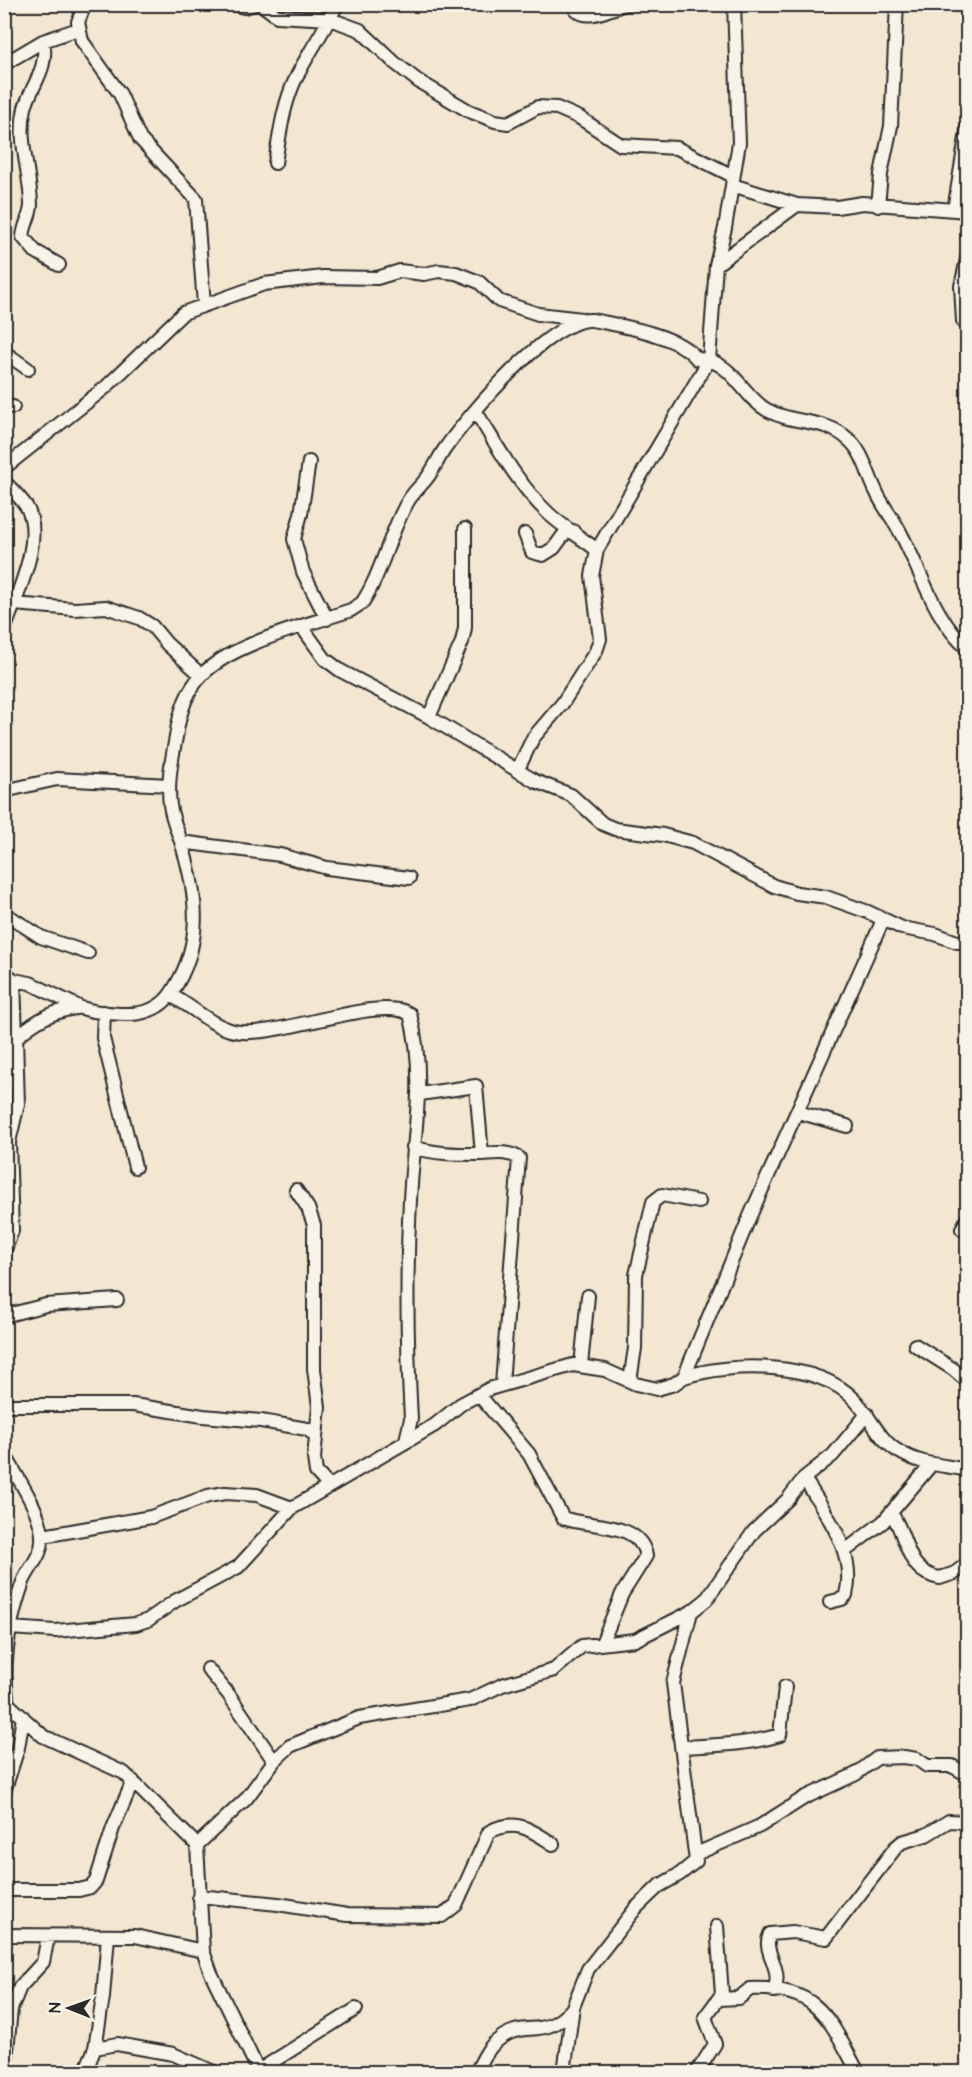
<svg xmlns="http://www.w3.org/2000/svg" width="972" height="2077" font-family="'Architects Daughter',sans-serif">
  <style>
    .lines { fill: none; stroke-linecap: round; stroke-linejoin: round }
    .minor-casing { stroke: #2b2b2b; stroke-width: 16 }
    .minor { stroke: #f7f3e8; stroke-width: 12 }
  </style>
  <rect width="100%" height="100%" fill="#f4e7d2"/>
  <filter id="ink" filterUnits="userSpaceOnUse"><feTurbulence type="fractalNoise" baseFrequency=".0167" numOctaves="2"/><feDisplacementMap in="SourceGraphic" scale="12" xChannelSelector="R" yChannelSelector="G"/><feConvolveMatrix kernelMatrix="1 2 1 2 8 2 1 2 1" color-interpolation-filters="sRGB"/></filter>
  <g filter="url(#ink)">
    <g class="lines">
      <g class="minor-casing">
        <path id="minor" d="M85,4L78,22L82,41L120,94L140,139L196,199L204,305
          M232,4L244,7L255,4
          M261,4L277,16L330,19L360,30L395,63L418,81L469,111L495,121L508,123L538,107L557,108L580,118L621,145L677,148L733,176
          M576,10C591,22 610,7 627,4
          M43,41C49,68 32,84 25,108C17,141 31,173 31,206C30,217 24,225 23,237L35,251L59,265
          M4,64L43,41L78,29
          M275,163C280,133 283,105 296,78C308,53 325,30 337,4
          M732,185L797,205L837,207L862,203L968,211
          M878,206L881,174L891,126L897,4
          M954,210L968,125
          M717,264L797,205
          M963,321L961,286L968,255
          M4,352L28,369
          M4,406L13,407
          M476,412C498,447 518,485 549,514C563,527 582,538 597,550
          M309,462L301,514L294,539L303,572L327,619
          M4,468L106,387L183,313L264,284L323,277L377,278L400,271L424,274L439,271L456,273L479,282L499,301L538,314L582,319
          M4,481C11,489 20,497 26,506C46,538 15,598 4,631
          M525,534L532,552L543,555L554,548L565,533L573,531
          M14,604L75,609L106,607L139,618L152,626L167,644L201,675
          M302,627L325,659L341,671L429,717L535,781L571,795L603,824L615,829L663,835L693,843L774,886L797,893L826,897L868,912L902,928L935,934L957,942L968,941
          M429,717L462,642L465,628V529
          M517,771L533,738L562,704L596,651L600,639L592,576L597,550L709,360C736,369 744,397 767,410C794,425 825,418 848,439C863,451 867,473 876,491C882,505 892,517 899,530C920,568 934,620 968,649
          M4,791L57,779L169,785
          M181,842L280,855L327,868L409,878
          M4,913L41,937L88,953
          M4,972L14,980L30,983L79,1007
          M170,995C191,1005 211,1026 234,1031C275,1040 379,994 410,1014C427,1077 413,1136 410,1200C406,1272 407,1346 411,1419L406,1440
          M104,1012L103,1038L135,1167
          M4,1044L16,1038L14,980
          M420,1094L476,1086L482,1154
          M798,1112L847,1126
          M413,1147C434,1154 456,1154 478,1154C493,1154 505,1150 519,1158L502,1385
          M296,1190L308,1208L314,1225V1369L319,1407L314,1458L316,1472L328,1485
          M962,1229L968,1217
          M4,1252L12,1231L9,1142L18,1104L16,1038C33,1022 52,1011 76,1008C82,1007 87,1010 93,1011C121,1015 154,1020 172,992C203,945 198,899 183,848C179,834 172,820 170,805C167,782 172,759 176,737C179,715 186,691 202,675C230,644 311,624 351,610L362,603C382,573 389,534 407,503C412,493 421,486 427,478C434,469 438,459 444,450C466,418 552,316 592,320C622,326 679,335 697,359L709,360L716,265L725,228L739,143L734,4
          M4,1316L46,1305L117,1300
          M915,1345L953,1369L968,1382
          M581,1365L588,1296
          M684,1377C731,1362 817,1361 854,1399C869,1414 879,1440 898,1451C920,1465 943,1465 968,1470
          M630,1381L635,1348L636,1275L653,1202L662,1195L699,1202
          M479,1395L529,1454L563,1518C588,1528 640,1520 646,1556L622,1594L602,1643
          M4,1405H133L203,1416L261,1421L307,1429L316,1436
          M4,1453C16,1476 41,1511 42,1536C44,1554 29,1567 23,1582C9,1622 1,1663 8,1704L43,1736L124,1773L197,1845L203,1951L211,1973L259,2072
          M804,1478C825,1513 857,1552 846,1595L842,1599L830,1602
          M891,1513C909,1537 904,1572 940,1578L955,1573L968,1563
          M43,1536L151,1517L208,1496L225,1493L257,1495L292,1508
          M845,1551L883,1522L931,1465
          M10,1628L55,1631L136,1624L148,1620L175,1601L238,1567L292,1508L435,1425L461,1404L489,1389L573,1365L605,1370L636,1384L657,1389L674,1384L684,1377L750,1216L883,920
          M208,1669L229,1695L274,1761
          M681,1747C715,1745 747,1745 780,1735L785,1687
          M4,1792L18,1748L23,1717
          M197,1845L246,1799L274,1761L290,1746L359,1718L470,1700L502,1685L554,1670L582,1646L635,1640L691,1612L706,1600L754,1531L788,1499L804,1478L833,1455L867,1414
          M696,1854L760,1826L804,1798L856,1774L877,1758L904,1757L917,1759L927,1766H952L968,1775
          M4,1890H79L91,1887L96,1881L113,1828L133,1781
          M199,1896L278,1904L347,1915L442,1916L456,1905L489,1832C515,1818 530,1829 553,1844
          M4,1935L135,1936L203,1951
          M774,1991C784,1967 761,1952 770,1934L793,1932L826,1938L896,1847L902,1842L926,1835L949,1821L968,1822
          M719,1999L739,1998L750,1989C819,1986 829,2019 858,2072
          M95,2048L117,2044L173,2054L214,2072
          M258,2071L356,2009
          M5,2072L11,2009L20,1987L43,1962L48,1937
          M85,2072L95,2048L103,1997L108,1936
          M476,2072C482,2062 487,2048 497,2041C525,2017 542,2043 573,2008
          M564,2072L573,2007L588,1969L636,1908L659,1886L680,1874L696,1861L673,1683L691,1612
          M697,2072L715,2044L705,2017L722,1994L717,1926"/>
      </g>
      <use href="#minor" class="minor"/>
    </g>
  </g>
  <rect width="972" height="2077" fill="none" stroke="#f7f3e8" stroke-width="24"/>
  <rect x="12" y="12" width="948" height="2053" fill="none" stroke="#2b2b2b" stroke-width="2" filter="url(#ink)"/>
  <g transform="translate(69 2008) rotate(271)" stroke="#f7f3e8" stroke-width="4.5" paint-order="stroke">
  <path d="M0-4.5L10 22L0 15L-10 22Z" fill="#2b2b2b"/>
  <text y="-9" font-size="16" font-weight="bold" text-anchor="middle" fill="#2b2b2b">N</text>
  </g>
</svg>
